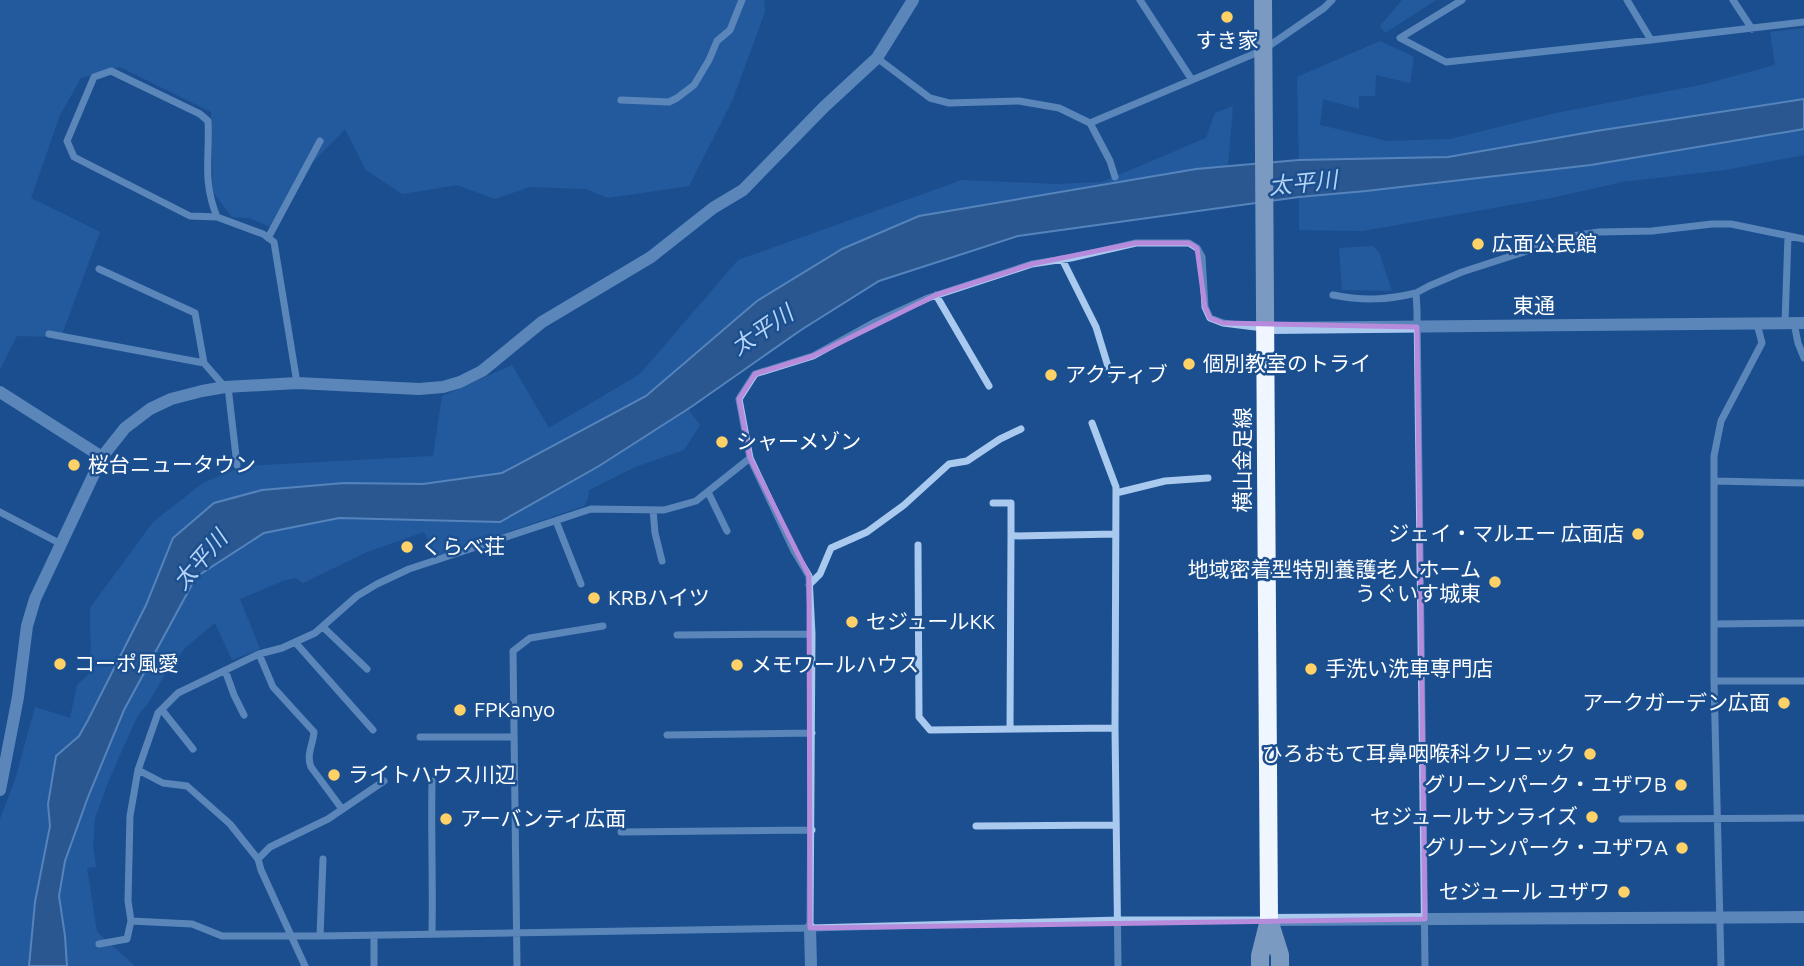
<svg xmlns="http://www.w3.org/2000/svg" width="1804" height="966" font-family="Ubuntu,'Noto Sans JP',sans-serif">
  <style>
    .green { fill: #2e69ad }
    .water { fill: #3c6290; stroke: #9cc4f0; stroke-width: 2 }
    .lines { fill: none; stroke-linecap: round; stroke-linejoin: round }
    .minor { stroke: #a9c9ee; stroke-width: 7 }
    .tertiary { stroke: #a9c9ee; stroke-width: 12 }
    .primary { stroke: #f0f6ff; stroke-width: 18 }
    .marked { fill: none; stroke: #b68bdc; stroke-width: 5; stroke-linejoin: round }
    .poi-dot { fill: #ffd166; stroke: #1b4f8f; stroke-width: 2.5 }
    .labels { text-anchor: middle; stroke-width: 5; stroke-linejoin: round; paint-order: stroke }
    .poi-label { font-size: 21px; fill: #fff; stroke: #1b4f8f; text-anchor: start }
    .street-label { font-size: 21px; fill: #fff; stroke: #1b4f8f }
    .water-label { font-size: 23px; font-style: italic; fill: #b5d3f5; stroke: #1b4f8f }
  </style>
  <rect width="100%" height="100%" fill="#1b4f8f"/>
  <path class="green" d="M0,0H764L765,12L733,99L689,186L608,198L586,189L529,187L495,199L457,185L402,194L366,170L345,129L311,164L276,229L249,218L232,217L213,192L211,112L120,67L81,78L60,115L31,198L100,232L61,337L17,336L0,370Z
    M1402,0H1436L1385,33L1380,26Z
    M1804,28V99L1596,131L1448,157L1299,160L1297,77L1380,41L1414,57L1410,83L1376,75L1375,96H1359V109L1323,99L1320,125L1387,141L1450,139L1556,113L1705,84L1775,65L1770,32Z
    M1233,106L1228,166L1196,169L833,254L757,301L646,396L502,473L423,484L344,483L262,490L214,503L173,538L146,605L79,736L56,756L48,804L50,826L36,897L29,966H0V819L15,780L35,707L70,718L77,685L91,672L90,608L153,522L203,483L244,466L433,456L442,396L512,365L549,428L640,374L738,260L962,180L1056,184L1102,182L1206,138L1215,113Z
    M1804,129V155L1725,170L1622,182L1556,197L1363,231L1299,230V197L1366,191L1591,165Z
    M1373,246L1379,252L1392,291L1342,290L1339,248Z
    M688,409L700,425L684,450L635,467L589,490L588,499L584,506L437,556L424,532L367,552L303,583L296,578L285,580L240,599L260,649L232,660L215,623L186,647L167,671L150,700L137,717L109,780L95,818L93,845L96,867L87,868L97,932L135,966H67L59,896L65,861L88,797L123,710L196,577L264,533L339,518L500,522L572,479L599,466Z"/>
  <path class="water" d="M1804,99V129L1591,165L1366,191L1299,197L1018,236L879,281L801,330L691,407L599,466L500,522L339,518L264,533L196,577L124,710L88,797L65,861L59,896L65,936L67,966H29L35,902L50,826L48,804L56,756L79,736L88,720L146,605L173,538L214,503L262,490L344,483L423,484L502,473L646,396L757,301L842,249L919,216L1196,169L1299,160L1448,157L1596,131Z"/>
  <g class="lines">
    <path class="minor" d="M1140,0L1192,80
      M1462,0L1400,38L1446,62L1651,40L1804,22
      M1627,0L1651,40
      M1733,0L1752,29
      M877,58L930,98L949,103L1019,101L1059,108L1090,123L1110,161L1115,177
      M621,100L669,102L677,98L694,85L709,60L717,41L730,30L742,0
      M1090,123L1263,50L1324,8L1332,0
      M217,217L190,216L74,157L67,141L94,77L111,71L200,114L208,121C210,157 202,180 217,217L263,234L274,242L297,383
      M268,238L320,141
      M1062,259L1096,327L1110,373
      M99,269L195,313L204,363L224,386
      M936,295L989,386
      M1333,295C1363,301 1387,300 1416,293
      M1785,323L1788,236
      M1794,323L1798,343L1804,358
      M49,334L204,363
      M228,387L237,465
      M1092,423L1116,487L1115,728L1118,966
      M1715,481L1804,483
      M708,492L727,531
      M1116,493L1165,481L1208,478
      M993,503H1011V536
      M653,510L655,533L662,561
      M0,512L61,544
      M556,521L581,584
      M918,545L919,717L930,730L1115,728
      M809,585L820,574L831,548L867,532L904,505L949,464L967,461L1000,439L1021,429
      M1715,624L1804,623
      M323,627L367,669
      M677,635L812,634
      M295,642L373,730
      M259,654L273,687L314,732C313,745 306,754 311,767L342,809
      M225,670L234,695L244,715
      M1714,681H1804
      M162,710L193,749
      M1010,729L1011,536L1115,534
      M667,735L812,733
      M420,737H513
      M138,770L163,783L187,786L230,824L258,859
      M432,781C431,832 433,882 432,934
      M1622,819L1804,818
      M976,826L1116,825
      M621,832L812,830
      M131,921L128,901L130,816L138,770L158,713L178,693L259,654L282,648L315,633L357,596L377,584L409,569L591,509L664,510L696,501L750,458
      M810,928L812,634L809,576L794,551L750,458L739,399L755,374L813,356L873,323L928,298L1032,264L1071,258L1136,243H1189L1197,248L1202,257L1205,307L1210,318L1223,323L1263,328
      M320,936L323,859
      M99,944L127,939L131,921L192,924L222,936H320L810,928L1119,920H1269
      M305,966L261,870L258,859L270,847L328,819L384,781
      M374,966V935
      M517,966L513,651L530,638L603,626
      M1425,966L1417,310L1416,293L1429,286L1462,272L1573,236L1599,232L1652,231L1712,224H1731L1804,239
      M1721,966L1714,681V456L1721,421L1762,343L1757,324"/>
    <path class="tertiary" d="M1265,328L1804,323
      M0,392L102,457
      M0,790L18,697L27,626L35,599L102,457L125,428L150,409L171,399L202,391L225,387L297,383L419,389L443,387L460,382L482,371L542,322L651,257L713,208L743,190L824,107L877,58L913,0
      M1269,920L1804,917
      M810,928L811,966"/>
    <path class="primary" d="M1269,920L1280,955V966
      M1260,966V956L1269,920L1263,0"/>
  </g>
  <path d="M0 0H1804V966H0ZM1136,243H1189L1197,248L1205,307L1210,318L1223,323L1417,327L1425,919L810,928L809,576L750,458L739,399L755,374L813,356L936,295L1032,264Z" fill="#1b4f8f" fill-opacity=".55" fill-rule="evenodd"/>
  <path class="marked" d="M1136,243H1189L1197,248L1205,307L1210,318L1223,323L1417,327L1425,919L810,928L809,576L750,458L739,399L755,374L813,356L936,295L1032,264Z"/>
  <g class="poi-dot">
    <circle cx="1227" cy="17" r="7"/>
    <circle cx="1478" cy="244" r="7"/>
    <circle cx="1189" cy="364" r="7"/>
    <circle cx="1051" cy="375" r="7"/>
    <circle cx="722" cy="442" r="7"/>
    <circle cx="74" cy="465" r="7"/>
    <circle cx="1638" cy="534" r="7"/>
    <circle cx="407" cy="547" r="7"/>
    <circle cx="1495" cy="582" r="7"/>
    <circle cx="594" cy="598" r="7"/>
    <circle cx="852" cy="622" r="7"/>
    <circle cx="60" cy="664" r="7"/>
    <circle cx="737" cy="665" r="7"/>
    <circle cx="1311" cy="669" r="7"/>
    <circle cx="1784" cy="703" r="7"/>
    <circle cx="460" cy="710" r="7"/>
    <circle cx="1590" cy="754" r="7"/>
    <circle cx="334" cy="775" r="7"/>
    <circle cx="1681" cy="785" r="7"/>
    <circle cx="1592" cy="817" r="7"/>
    <circle cx="446" cy="819" r="7"/>
    <circle cx="1682" cy="848" r="7"/>
    <circle cx="1624" cy="892" r="7"/>
  </g>
  <g class="labels">
    <g class="poi-label">
      <text x="1227" y="48" text-anchor="middle">すき家</text>
      <text x="1492" y="251">広面公民館</text>
      <text x="1203" y="371">個別教室のトライ</text>
      <text x="1065" y="382">アクティブ</text>
      <text x="736" y="449">シャーメゾン</text>
      <text x="88" y="472">桜台ニュータウン</text>
      <text x="1624" y="541" text-anchor="end">ジェイ・マルエー 広面店</text>
      <text x="421" y="554">くらべ荘</text>
      <text x="1481" y="577" text-anchor="end">地域密着型特別養護老人ホーム<tspan x="1481" dy="24">うぐいす城東</tspan></text>
      <text x="608" y="605">KRBハイツ</text>
      <text x="866" y="629">セジュールKK</text>
      <text x="74" y="671">コーポ風愛</text>
      <text x="751" y="672">メモワールハウス</text>
      <text x="1325" y="676">手洗い洗車専門店</text>
      <text x="1770" y="710" text-anchor="end">アークガーデン広面</text>
      <text x="474" y="717">FPKanyo</text>
      <text x="1576" y="761" text-anchor="end">ひろおもて耳鼻咽喉科クリニック</text>
      <text x="348" y="782">ライトハウス川辺</text>
      <text x="1667" y="792" text-anchor="end">グリーンパーク・ユザワB</text>
      <text x="1578" y="824" text-anchor="end">セジュールサンライズ</text>
      <text x="460" y="826">アーバンティ広面</text>
      <text x="1668" y="855" text-anchor="end">グリーンパーク・ユザワA</text>
      <text x="1610" y="899" text-anchor="end">セジュール ユザワ</text>
    </g>
    <g class="street-label">
      <text x="1534" y="313">東通</text>
      <text transform="translate(1243 460) rotate(-90)" y="7">横山金足線</text>
    </g>
    <g class="water-label">
      <text transform="translate(1303 183) rotate(-6)" y="8">太平川</text>
      <text transform="translate(762 330) rotate(-34)" y="8">太平川</text>
      <text transform="translate(200 560) rotate(-49)" y="8">太平川</text>
    </g>
  </g>
</svg>
